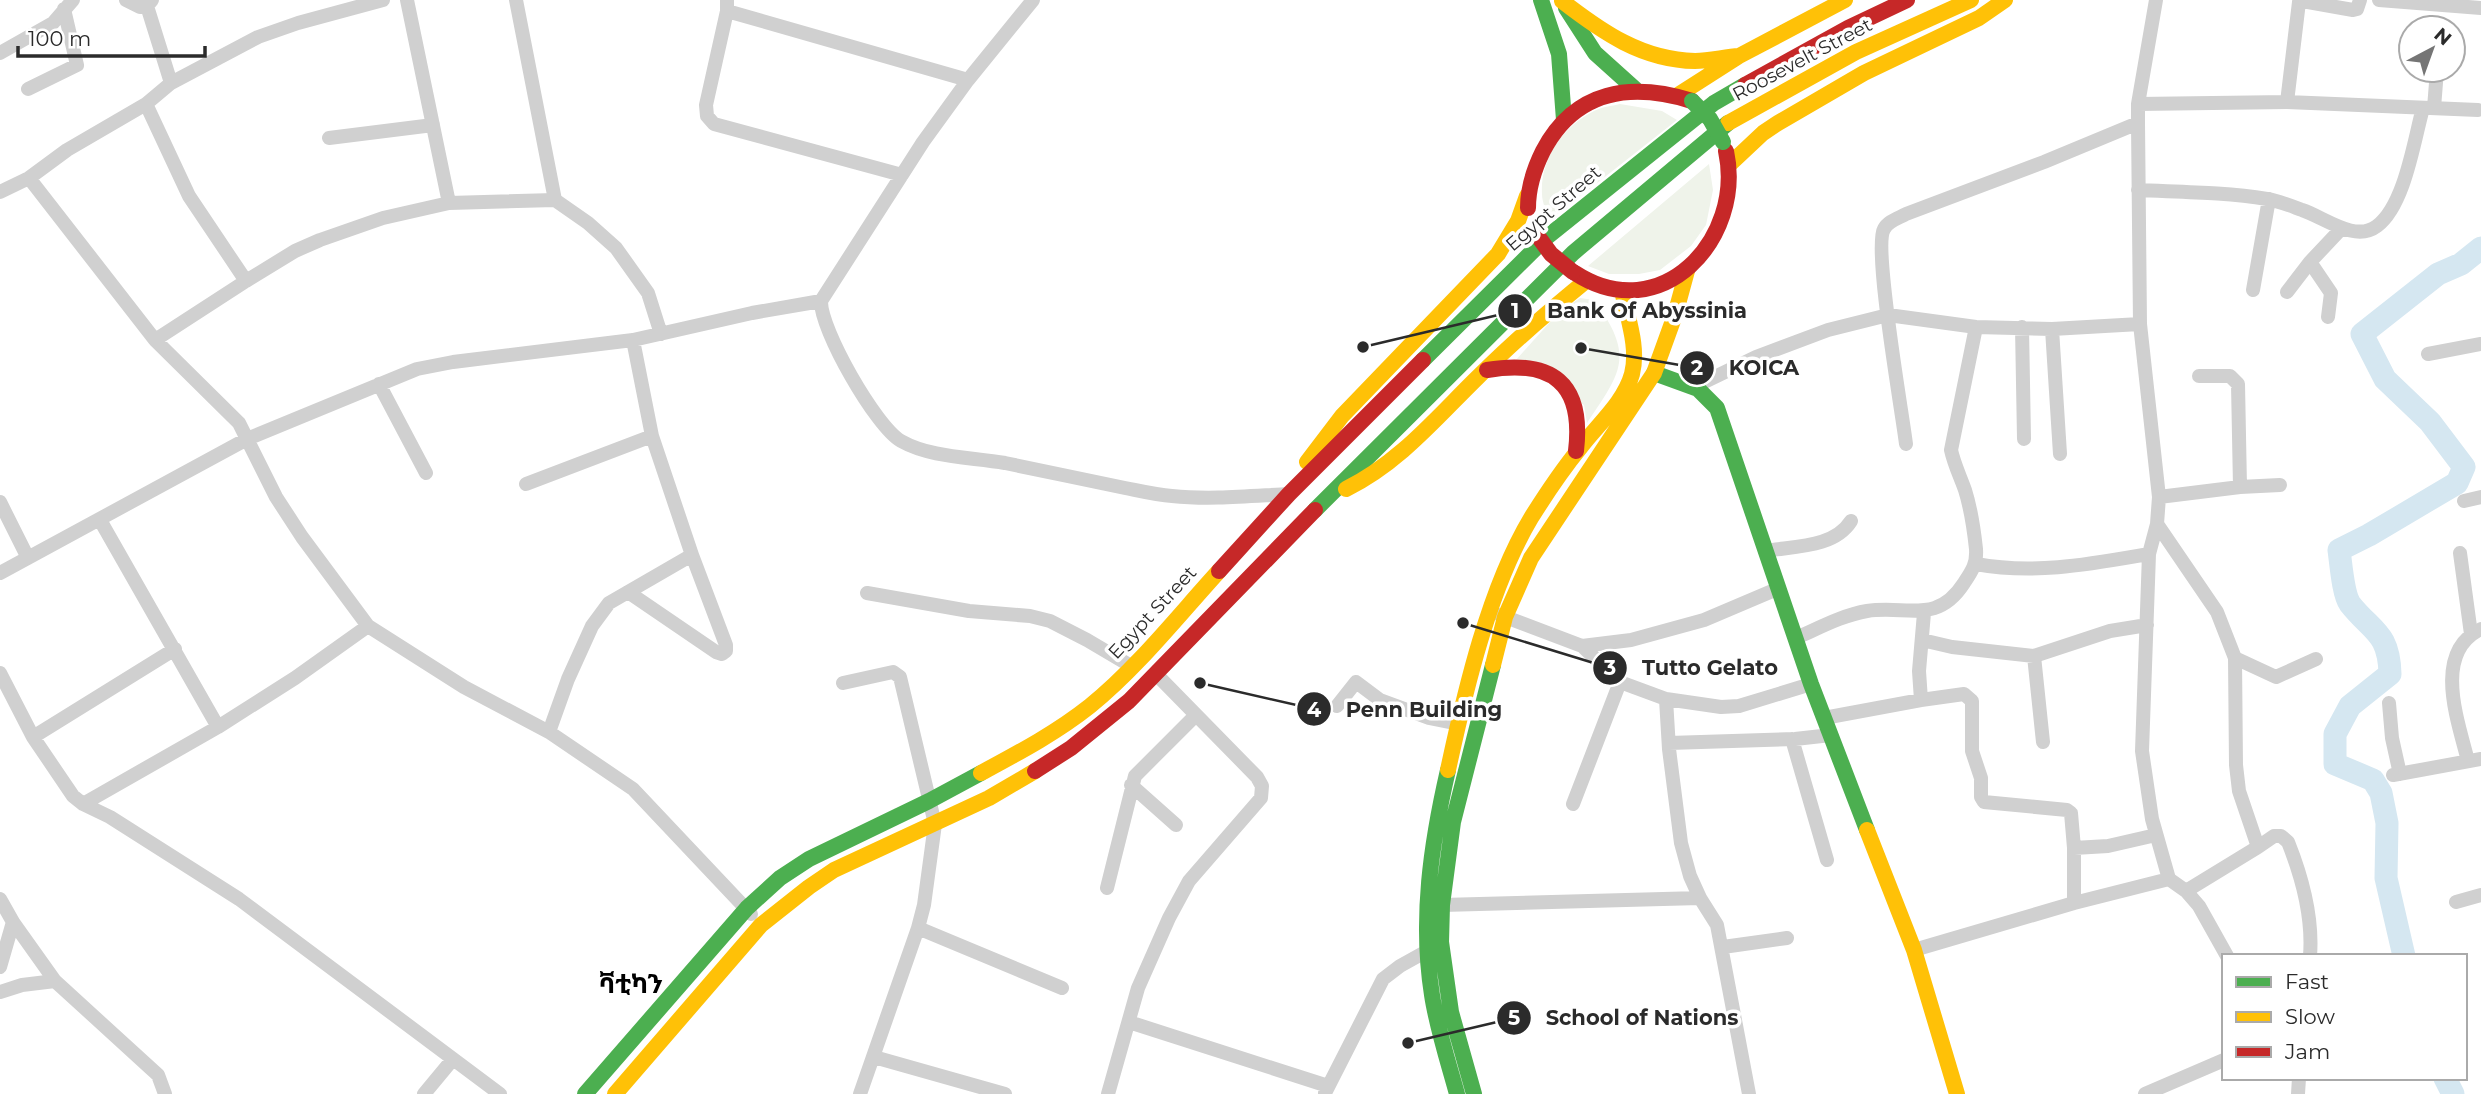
<svg xmlns="http://www.w3.org/2000/svg" width="2481" height="1094" font-family="Montserrat,'Noto Sans Ethiopic',sans-serif">
  <style>
    .green { fill: #eff3ea }
    .lines { fill: none; stroke-linecap: round; stroke-linejoin: round }
    .river { stroke: #d5e7f1; stroke-width: 23 }
    .street { stroke: #d0d0d0; stroke-width: 14 }
    .fast { stroke: #4caf50; stroke-width: 16 }
    .slow { stroke: #ffc107; stroke-width: 16 }
    .jam { stroke: #c62828; stroke-width: 16 }
    .fast-bridge { stroke: #4caf50; stroke-width: 16 }
    .jam-bridge { stroke: #c62828; stroke-width: 16 }
    .labels { text-anchor: middle; stroke-width: 7; stroke-linejoin: round; paint-order: stroke }
    .street-label { font-size: 19px; fill: #2b2b2b; stroke: #fff }
    .district-label { font-size: 26px; font-weight: bold; fill: #000; stroke: #fff }
    .leader { fill: none; stroke: #2b2b2b; stroke-width: 2.5 }
    .callout-dot { fill: #2b2b2b; stroke: #fff; stroke-width: 2.5 }
    .mark-label { font-size: 21px; text-anchor: middle; font-weight: bold; fill: #fff }
    .callout-label { font-size: 21px; text-anchor: middle; font-weight: bold; fill: #2b2b2b; stroke: #fff; stroke-width: 7; stroke-linejoin: round; paint-order: stroke }
  </style>
  <rect width="100%" height="100%" fill="#fff"/>
  <path class="green" d="M1620,104L1662,111L1677,120L1549,221C1547,212 1542,203 1542,194C1540,159 1563,126 1594,111C1601,107 1612,106 1620,104Z
    M1709,164L1713,190L1706,225L1691,246L1660,270L1639,274H1609L1588,266Z
    M1580,298L1594,300C1635,356 1622,371 1587,423L1584,405L1515,361L1559,312Z"/>
  <g class="lines">
    <path class="river" d="M2404,956L2386,878L2387,823L2381,793L2373,780L2335,764V734L2350,706L2390,674C2389,632 2372,632 2350,604C2343,594 2341,564 2339,550L2369,535L2457,483L2464,467L2430,422L2385,379L2362,334L2438,274L2461,264L2481,248
      M2445,1078L2453,1094"/>
    <path class="street" d="M126,0L140,7L147,6
      M152,0L147,6L171,83
      M407,0L449,203
      M516,0L555,200
      M727,0V11L706,105L707,116L714,124L902,175
      M1033,0L968,80L923,142L821,301C820,329 876,427 901,441C931,458 972,457 1005,463C1045,471 1085,480 1125,488C1140,491 1156,495 1172,496C1210,500 1250,496 1289,494
      M2156,0L2138,104V123L2140,324L2159,497L2157,524L2149,554L2142,751L2152,819L2169,879L2186,891L2199,906L2227,956
      M2379,0L2481,8
      M727,11L968,80
      M0,53L53,23L73,0
      M28,89L77,65L64,9
      M2287,102L2299,2H2308L2353,10L2357,9L2360,0
      M146,104L189,196L246,281L155,340
      M2138,104L2287,102L2478,110
      M2434,108L2437,70
      M329,138L433,125
      M29,178L155,340L239,423L276,497L302,537L368,626L464,687L549,732L633,789L751,914
      M2138,190C2181,192 2225,192 2267,199C2279,201 2291,206 2302,210C2324,217 2355,243 2377,226C2405,205 2414,140 2423,108
      M0,192L29,178L67,150L146,104L171,83L258,37L298,23L383,0
      M246,281L295,251L320,240L383,218L449,203L555,200L588,223L616,248L648,293L661,334
      M2253,290L2269,199
      M2287,292L2310,262
      M2328,317L2331,293L2310,262L2342,228
      M2022,327L2024,439
      M2052,329L2060,454
      M2428,354L2481,344
      M379,384L426,473
      M1694,387L1756,357L1828,330L1888,315L1976,327L2052,329L2140,324
      M1906,444C1902,411 1873,247 1884,229C1888,221 1899,218 1906,214L2044,162L2138,123
      M526,484L652,436
      M2240,487L2280,485
      M2159,497L2240,487L2238,384L2230,376H2199
      M2464,501L2481,497
      M0,502L28,558
      M2157,524L2217,612L2235,658L2236,765L2239,791L2258,847L2186,891
      M1765,551C1794,546 1834,548 1851,521
      M2460,553L2471,634
      M1976,564C2035,575 2091,564 2149,554
      M0,573L247,439L417,369L453,362L633,340L752,313L821,301
      M628,592L716,652L722,654L726,651V645L692,555L652,436L633,340
      M867,593L969,611L1030,616L1050,621L1087,640L1131,666
      M1500,615L1582,646L1620,682L1666,699L1721,707L1739,706L1811,684
      M1796,638C1819,628 1843,615 1867,611C1907,605 1937,625 1964,583C1972,571 1977,564 1976,549C1974,530 1971,509 1965,490C1960,476 1954,464 1951,450L1976,327
      M1922,640L1952,647L2034,656L2110,631L2147,625
      M1582,646L1631,640L1704,620L1777,589
      M2034,656L2043,742
      M2235,658L2276,677L2316,659
      M0,673L33,737L73,796L83,804L110,817L239,899L500,1094
      M843,683L893,672L900,677L935,824L924,905L918,928L860,1094
      M1666,699L1669,749L1681,843L1690,876L1700,898L1717,925L1749,1094
      M1921,700L1964,694L1972,701V751L1981,778V797L1984,802L2067,810L2071,813L2074,848V903
      M2389,703L2392,738L2400,774
      M1337,706L1356,682L1380,700L1429,718L1459,724
      M1824,718L1921,700L1919,671L1924,613
      M218,727L295,678L368,626
      M549,732L568,679L592,626L609,603L692,555
      M33,737L175,649
      M1792,739L1827,860
      M1669,743L1795,739L1831,735
      M2468,761C2458,721 2432,652 2481,629
      M2393,775L2481,759
      M1131,785L1176,825
      M83,804L218,727L100,520
      M1573,804L1620,682
      M2258,847L2274,836H2281L2288,842C2302,877 2313,918 2310,956
      M2074,848L2108,846L2156,835
      M1107,888L1135,776L1195,716
      M0,899L13,922L55,981L158,1075L165,1094
      M2456,902L2481,895
      M1442,905L1700,898
      M918,928L1062,988
      M1723,947L1787,938
      M1914,950L2074,903L2169,879
      M0,967L13,922
      M0,992L22,985L55,981
      M1129,1022L1328,1086
      M874,1057L1005,1094
      M1325,1093L1383,979L1400,966L1427,951
      M424,1094L453,1059
      M1108,1094L1138,988L1169,918L1189,881L1261,798L1262,786L1257,777L1156,674
      M2145,1094L2224,1060
      M2298,1094L2299,1078"/>
    <path class="fast" d="M1541,0L1559,54L1564,120
      M1566,8L1595,53L1635,89
      M1423,360L1547,237L1714,103L1745,85
      M1654,373L1698,389L1717,408L1811,684L1867,830
      M1315,510L1573,253L1728,123
      M1448,770C1431,844 1420,919 1432,995C1437,1028 1448,1061 1457,1094
      M585,1094L747,908L780,878L809,859L929,801L981,773
      M1474,1094L1451,1012L1441,942L1442,905L1453,822L1493,665"/>
    <path class="slow" d="M1562,1C1602,32 1642,60 1695,61C1710,61 1724,57 1739,56
      M1678,95L1739,56L1845,0
      M1728,123L1856,52L1971,0
      M1730,164L1763,133L1778,123L1864,73L1979,18L2005,0
      M1307,462L1342,416L1498,254L1518,221L1527,196
      M1346,489C1399,463 1436,418 1478,377C1512,343 1549,311 1587,280
      M1493,665L1505,617L1531,558L1654,373L1675,315L1687,271
      M1448,770C1465,691 1489,588 1531,518C1546,494 1562,470 1580,448C1597,425 1624,403 1632,374C1639,347 1627,317 1622,290
      M981,773C1018,753 1056,733 1090,706C1137,668 1178,616 1219,571
      M1867,830L1914,950L1957,1094
      M615,1094L761,925L809,887L834,870L989,798L1035,771"/>
    <path class="jam" d="M1745,85L1848,28L1907,0
      M1528,208C1528,188 1534,169 1543,151C1575,90 1631,82 1692,101
      M1575,273C1661,329 1745,239 1726,151
      M1487,370C1552,359 1584,383 1576,451
      M1219,571L1289,494L1423,360
      M1035,771L1071,748L1129,701L1315,510"/>
    <path class="fast-bridge" d="M1692,101L1710,119L1723,142"/>
    <path class="jam-bridge" d="M1534,231L1551,254L1573,272"/>
  </g>
  <g class="labels">
    <g class="street-label">
      <text transform="translate(1802 59) rotate(-28)" y="7">Roosevelt Street</text>
      <text transform="translate(1553 208) rotate(-41)" y="7">Egypt Street</text>
      <text transform="translate(1152 612) rotate(-47)" y="7">Egypt Street</text>
    </g>
    <g class="district-label">
      <text x="631" y="993">ቫቲካን</text>
    </g>
  </g>
  <path class="leader" d="M1363 347L1515 311M1581 348L1697 368M1463 623L1610 668M1200 683L1314 709M1408 1043L1514 1018"/>
  <g class="callout-dot">
    <circle cx="1363" cy="347" r="7"/>
    <circle cx="1581" cy="348" r="7"/>
    <circle cx="1463" cy="623" r="7"/>
    <circle cx="1200" cy="683" r="7"/>
    <circle cx="1408" cy="1043" r="7"/>
    <circle cx="1515" cy="311" r="18"/>
    <circle cx="1697" cy="368" r="18"/>
    <circle cx="1610" cy="668" r="18"/>
    <circle cx="1314" cy="709" r="18"/>
    <circle cx="1514" cy="1018" r="18"/>
  </g>
  <g class="mark-label">
    <text x="1515" y="318">1</text>
    <text x="1697" y="375">2</text>
    <text x="1610" y="675">3</text>
    <text x="1314" y="717">4</text>
    <text x="1514" y="1025">5</text>
  </g>
  <g class="callout-label">
    <text x="1647" y="318">Bank Of Abyssinia</text>
    <text x="1764" y="375">KOICA</text>
    <text x="1710" y="675">Tutto Gelato</text>
    <text x="1424" y="717">Penn Building</text>
    <text x="1642" y="1025">School of Nations</text>
  </g>
  <rect x="2222" y="954" width="245" height="126" fill="#ffffff" stroke="#aaaaaa" stroke-width="2"/>
  <rect x="2236" y="977" width="35" height="10" fill="#4caf50" stroke="#aaaaaa" stroke-width="2"/>
  <text x="2285" y="989" font-size="21" fill="#2b2b2b">Fast</text>
  <rect x="2236" y="1012" width="35" height="10" fill="#ffc107" stroke="#aaaaaa" stroke-width="2"/>
  <text x="2285" y="1024" font-size="21" fill="#2b2b2b">Slow</text>
  <rect x="2236" y="1047" width="35" height="10" fill="#c62828" stroke="#aaaaaa" stroke-width="2"/>
  <text x="2285" y="1059" font-size="21" fill="#2b2b2b">Jam</text>
  <g transform="translate(2432 49) rotate(41)"><circle r="33" fill="#ffffff" stroke="#aaaaaa" stroke-width="2"/>
  <path d="M0-5L12 26L0 18L-12 26Z" fill="#757575"/>
  <text y="-10" font-size="19" font-weight="bold" text-anchor="middle" fill="#2b2b2b">N</text>
  </g>
  <path d="M18 46v10h187v-10" fill="none" stroke="#2b2b2b" stroke-width="3.5"/>
  <text x="28" y="46" font-size="21" fill="#2b2b2b" stroke="#ffffff" stroke-width="5" paint-order="stroke">100 m</text>
</svg>
